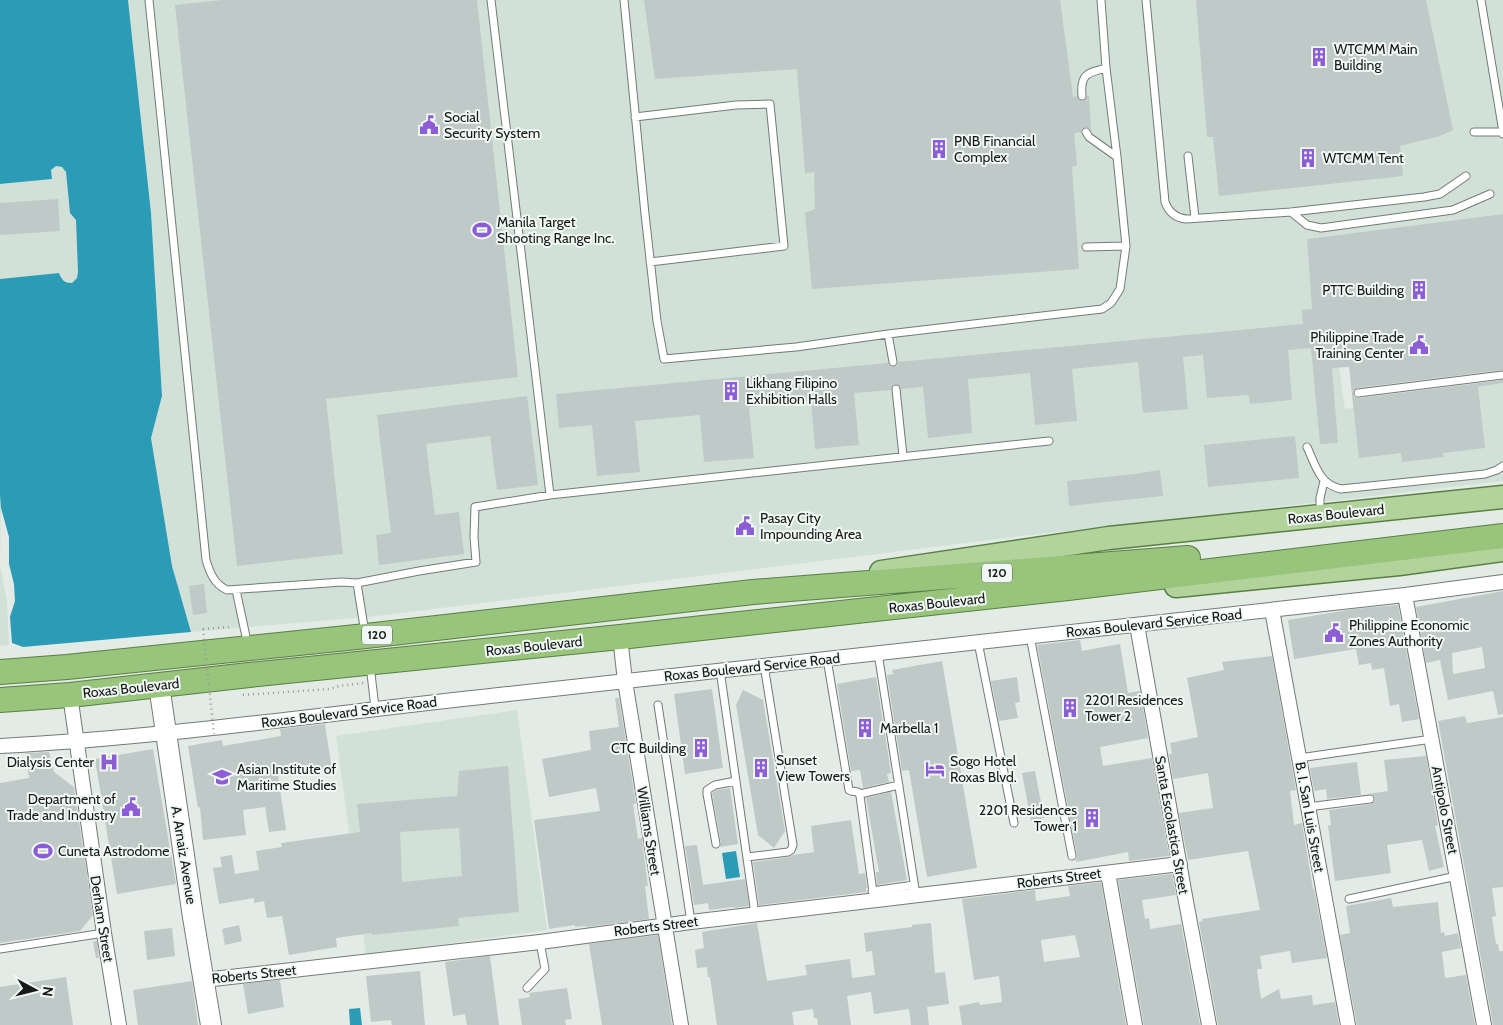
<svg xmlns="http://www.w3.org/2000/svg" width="1503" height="1025" font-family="Cabin,sans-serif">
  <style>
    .built { fill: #d1e1d8 }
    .water { fill: #2c9bb5 }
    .building { fill: #bfc9c8; fill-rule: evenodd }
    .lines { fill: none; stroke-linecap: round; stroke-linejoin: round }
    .service-casing { stroke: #737b76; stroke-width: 9 }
    .minor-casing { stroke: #737b76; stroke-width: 16 }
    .secondary-casing { stroke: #737b76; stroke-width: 22 }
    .primary-casing { stroke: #5a7f43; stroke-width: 25 }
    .trunk-casing { stroke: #5a7f43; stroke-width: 26 }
    .path { stroke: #969c98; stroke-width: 2.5; stroke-dasharray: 1 4; stroke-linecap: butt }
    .service { stroke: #fff; stroke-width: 7 }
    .minor { stroke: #fff; stroke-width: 14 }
    .secondary { stroke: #fff; stroke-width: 20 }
    .primary { stroke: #b2d39c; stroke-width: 22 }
    .trunk { stroke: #98c47b; stroke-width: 24 }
    .path-bridge { stroke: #969c98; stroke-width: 2.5; stroke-dasharray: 1 4; stroke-linecap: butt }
    .labels { text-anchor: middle; stroke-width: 4; stroke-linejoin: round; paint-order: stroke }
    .shield { fill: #f0f8f4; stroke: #575c59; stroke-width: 1 }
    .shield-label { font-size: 12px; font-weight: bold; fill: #161917 }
    .poi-label { font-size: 14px; fill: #161917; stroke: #f0f8f4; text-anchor: start }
    .street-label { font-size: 14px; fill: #161917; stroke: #f0f8f4 }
  </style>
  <rect width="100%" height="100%" fill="#e3ebe6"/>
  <path class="built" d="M128,0H1503V214L1307,239L1312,307L1330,305L1345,409L1503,383V481L1022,536L377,616L191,632L172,566L151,438L162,396L151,213Z
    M56,166L62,167L66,172L70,213L76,219L78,272L77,278L72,283H66L62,280L60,273L0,279V184L51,179V170Z
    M0,495L1,508L0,565L7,602L9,645L0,646Z
    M517,710L547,930L366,955L336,736Z"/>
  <path class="water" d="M0,0H128L151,213L162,396L151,438L172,566L191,632L23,647L12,643L10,617L15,601L14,584L9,564V537L1,508L0,495V279L59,273C62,280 64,283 72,283L77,278L78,272L76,220L70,213L66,172L62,167L56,166L51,170L52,179L0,184Z
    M736,851L740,877L726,879L722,853Z
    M360,1008L362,1025H350L349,1009Z"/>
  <path class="building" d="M222,0H477L518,377L326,399L343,554L237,566L175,5Z
    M644,0H1060L1073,97L1077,96L1079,100L1083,101L1086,99L1087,96H1089L1091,130L1089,128L1085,127L1082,129L1081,132L1074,133L1077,165L1072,167L1079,269L812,289L805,213L815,209L814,172L805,173L797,69L655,79Z
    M1196,0H1426L1453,130L1440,136L1400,146L1403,176L1219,196L1213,137H1207Z
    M58,199L60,231L0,235V203Z
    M1503,214V370L1357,388L1353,391L1354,397L1359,398L1503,380V383L1478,387L1485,448L1443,453L1444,457L1402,462L1401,453L1359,458L1349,367L1332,368L1338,443L1320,444L1311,348L1288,350L1292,400L1250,404L1249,395L1207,398L1203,355L1183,357L1188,409L1143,413L1138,362L1072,369L1077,421L1035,425L1030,373L968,379L972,433L928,438L923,387L901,389L900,386L896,384L893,385L891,390L854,393L859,445L815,449L811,401L749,407L754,458L704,462L700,415L635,421L640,472L597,476L592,425L559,428L556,394L888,363L889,366L893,367L897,366L898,362L1303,324L1302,310L1312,309L1307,239Z
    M527,396L538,485L497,490L490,436L426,444L435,515L459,512L464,554L379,565L376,535L391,533L377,415Z
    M1295,436L1299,478L1208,487L1204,445Z
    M1160,470L1163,496L1069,506L1067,481L1135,474Z
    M204,584L207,613L193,615L189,586Z
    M1503,591V714L1498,715L1493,691L1448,700L1440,660L1426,663L1416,607ZM1482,647L1485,668L1453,674L1452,653Z
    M1398,605L1419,719L1402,722L1399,704L1390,706L1384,668L1372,670L1371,663L1359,665L1356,649L1294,659L1288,620L1354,609Z
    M1080,640L1082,651L1120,644L1128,693L1140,691L1148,738L1100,747L1103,766L1152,758L1169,856L1129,861L1128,852L1076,862L1077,855L1037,645Z
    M1272,656L1296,790L1290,791L1294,825L1302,823L1313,889H1314L1327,958L1292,963L1290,951L1260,956L1262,969H1257L1261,999L1279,989L1281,999L1312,995L1313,1005L1335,1002L1339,1025H1218L1199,922L1202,921V919L1260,910L1248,851L1188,860L1179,813L1213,808L1208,773L1173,779L1169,754H1172L1170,743L1198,737L1187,678L1224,670L1222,662Z
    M942,661L977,868L927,877L909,770L902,771L887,675L893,674L892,670Z
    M876,677L891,773L887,774L889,782L863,788L860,770L851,771L837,684Z
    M1017,677L1020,702L1015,703L1018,718L999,721L991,681Z
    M712,689L723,768L685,774L674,694Z
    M743,690L763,700L785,831L774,848L758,835L736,705Z
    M615,698H619L636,804H633L638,839L642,838V840L648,886H645L649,919L587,927L586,926L575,927V925L549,929L534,820L600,811L596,788L549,797L542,759L591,750L589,731L619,727Z
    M1465,716L1467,723L1503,717V887L1492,888L1496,916L1492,917L1496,944H1498L1499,951H1503V1025H1493L1438,721Z
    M325,724L332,771L278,775L286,830L269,832L265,807L243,810L246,835L203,840L200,807L198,808L188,746L222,740L223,746L281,736L280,729Z
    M153,749L176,884L117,894L95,759Z
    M49,752L54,772L74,787L93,915L80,931L0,943V783L29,778L26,753Z
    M1426,756L1438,825L1435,826L1444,867L1429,871L1422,840L1387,845L1391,873L1335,881L1328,825H1331L1329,810L1371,804L1375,801V798L1372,794H1369L1327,799L1326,789L1314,791L1310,768L1357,762L1361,795L1388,791L1384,760Z
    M508,766L519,912L458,918L459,926L372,935V933L336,938L337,947L289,955L282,916L267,918L264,901L254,903V898L219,904L213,868L222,867L220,857L232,855L235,874L259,870L256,851L282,847L281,843L360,832L357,804L457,796L459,771ZM459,828L462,876L402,882L400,832Z
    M1035,771L1044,818L1031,821L1022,773Z
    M730,788L738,844L720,847L721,843L712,793L717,790Z
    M891,792L907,880L877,885L876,872H879L866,798Z
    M851,820L859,874L865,873L867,888H866V892L759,905L753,862L789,857L793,855L814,852L811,826Z
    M697,845L703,885L745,879L749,906L734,908V907L709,910L708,903L694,905L685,846Z
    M1172,874L1176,895L1142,900L1145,919L1149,918L1150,929L1181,924L1200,1025H1144L1118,880Z
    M1101,882L1126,1025H962L959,1006L979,1002L980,1005L1002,1002L999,976L974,980L962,899L1035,890L1036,901L1070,896L1068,886ZM1075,935L1080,957L1044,962L1041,940Z
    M1391,898L1393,907L1438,902L1441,933L1444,932L1445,936L1458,933L1461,948L1442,952L1445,978L1466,975L1475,1025H1357L1340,935L1350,933L1346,906Z
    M757,923L767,981L807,975L805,965L850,959L852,978L875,975L872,951L866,952L864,933L912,927V925L931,923L935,973L945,972L949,1004L927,1007L929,1025H911L909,1009L874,1014L871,992L847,996L851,1025H818L817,1018H814L813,1009L792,1012L794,1025H717L710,977H708L707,967L697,968L695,950L704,948L702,932Z
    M239,925L242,941L225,945L222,929Z
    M172,928L175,956L147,960L144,931Z
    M658,935L672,1025H602L589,944Z
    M97,941L99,958H96L93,942Z
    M490,956L499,1025H467L465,1014L453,1016L445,962Z
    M420,971L425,1025H392L391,1020L371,1022L366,976Z
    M66,977L73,1025H0V987Z
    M280,980L284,1007L248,1014L243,984Z
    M192,981L198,1025H138L133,990Z
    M567,988L572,1019L565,1020L566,1025H522L518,999L530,997L529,993Z"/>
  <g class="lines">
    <g class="service-casing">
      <path id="service" d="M149,0L206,560C210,573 214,584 227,590L342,582L357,583L419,571L476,562L474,537L475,507L550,495L1049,441
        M491,0L550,495
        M624,0L645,214L657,321L664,359L796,347L888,334L1102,309L1111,303L1120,289L1126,246L1117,157L1106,68L1101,0
        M1146,0L1165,202C1169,213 1176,218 1186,219L1291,212L1424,197L1440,194L1466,176
        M1481,0L1503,132
        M1082,96C1080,74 1087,73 1106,68
        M635,117L736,105L770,104L784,246L650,262
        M1086,132L1089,137L1117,157
        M1474,132H1503V134
        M1188,156L1195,218
        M1291,212L1307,225L1321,228L1453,210L1490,194
        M1086,247L1126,246
        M888,334L893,362
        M896,389L903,456
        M1358,393L1503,375
        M1307,447C1316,466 1319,484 1341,489L1485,474L1497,470L1503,466
        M1320,513V498L1324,481
        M357,583L365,633
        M236,590L248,646
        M1030,636L1072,856
        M978,642L1014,823
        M878,653L916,895
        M827,659L849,790L851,791L858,792L860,796L874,900
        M370,665L375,708
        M720,670L755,914
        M658,705L691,922
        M1299,758L1432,739
        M860,794L899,785
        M1308,807L1370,799
        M716,844L707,794V790L715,785L736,781
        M747,857L788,852L791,850L793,845L764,665
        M872,891L914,885
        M1349,899L1457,876
        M0,949L104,933
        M527,988L545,969L540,942"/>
    </g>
    <g class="minor-casing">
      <path id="minor" d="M1405,595L1484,1025
        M1272,610L1348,1025
        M1137,625L1185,896L1209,1025
        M620,637L625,681L681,1025
        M70,695L104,933L119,1025
        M0,746C170,737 339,712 508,694C807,661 1106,628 1405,595L1503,582
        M1108,873L1135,1025
        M204,980L540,942L691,922L1180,864"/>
    </g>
    <g class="secondary-casing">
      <path id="secondary" d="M159,685L193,917L211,1025"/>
    </g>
    <g class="primary-casing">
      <path id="primary" d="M881,572L1109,538L1503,497
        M1176,586L1399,564L1503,550"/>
    </g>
    <g class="trunk-casing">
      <path id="trunk" d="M0,672L67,667L366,636L753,592L1188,558
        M0,700L70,695L249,675L620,637L1068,588L1503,536"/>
    </g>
    <path class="path" d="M203,629L229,627
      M243,695L330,689L339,686L364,683"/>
    <use href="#service" class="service"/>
    <use href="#minor" class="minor"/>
    <use href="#secondary" class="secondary"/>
    <use href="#primary" class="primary"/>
    <use href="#trunk" class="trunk"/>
    <path class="path-bridge" d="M203,629L214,734"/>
  </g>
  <defs>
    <g id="building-bare" transform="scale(1.5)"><path d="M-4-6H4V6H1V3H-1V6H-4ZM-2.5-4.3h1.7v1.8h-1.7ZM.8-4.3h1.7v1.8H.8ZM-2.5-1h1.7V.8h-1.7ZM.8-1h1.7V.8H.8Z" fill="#8d5dd6" stroke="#f0f8f4" stroke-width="2.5" paint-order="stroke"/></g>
    <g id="civic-bare" transform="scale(1.5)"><path d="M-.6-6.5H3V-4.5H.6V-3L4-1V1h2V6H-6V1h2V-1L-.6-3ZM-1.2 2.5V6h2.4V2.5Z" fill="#8d5dd6" stroke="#f0f8f4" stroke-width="2.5" paint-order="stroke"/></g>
    <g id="stadium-bare" transform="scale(1.5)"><path d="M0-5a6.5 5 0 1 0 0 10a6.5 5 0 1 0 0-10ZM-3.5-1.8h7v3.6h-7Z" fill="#8d5dd6" stroke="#f0f8f4" stroke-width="2.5" paint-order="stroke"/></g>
    <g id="hospital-bare" transform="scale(1.5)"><path d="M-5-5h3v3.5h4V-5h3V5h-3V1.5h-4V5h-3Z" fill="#8d5dd6" stroke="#f0f8f4" stroke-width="2.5" paint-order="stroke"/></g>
    <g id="hotel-bare" transform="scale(1.5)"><path d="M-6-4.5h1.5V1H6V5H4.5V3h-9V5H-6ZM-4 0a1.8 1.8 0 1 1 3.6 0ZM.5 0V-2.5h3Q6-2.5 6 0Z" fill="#8d5dd6" stroke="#f0f8f4" stroke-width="2.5" paint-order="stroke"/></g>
    <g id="university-bare" transform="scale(1.5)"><path d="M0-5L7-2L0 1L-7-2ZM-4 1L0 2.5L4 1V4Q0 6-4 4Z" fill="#8d5dd6" stroke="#f0f8f4" stroke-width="2.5" paint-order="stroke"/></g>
  </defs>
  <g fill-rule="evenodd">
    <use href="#building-bare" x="1319" y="57"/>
    <use href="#civic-bare" x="429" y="125"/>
    <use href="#building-bare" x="939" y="149"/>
    <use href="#building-bare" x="1308" y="158"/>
    <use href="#stadium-bare" x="482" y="230"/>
    <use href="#building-bare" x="1419" y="290"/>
    <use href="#civic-bare" x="1419" y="345"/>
    <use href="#building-bare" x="731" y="391"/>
    <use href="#civic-bare" x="745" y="526"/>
    <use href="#civic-bare" x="1334" y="633"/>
    <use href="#building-bare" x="1070" y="708"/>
    <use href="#building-bare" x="865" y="728"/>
    <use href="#building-bare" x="701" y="748"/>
    <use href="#hospital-bare" x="109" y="762"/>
    <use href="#building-bare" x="761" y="768"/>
    <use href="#hotel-bare" x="935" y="769"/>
    <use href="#university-bare" x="222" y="777"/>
    <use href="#civic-bare" x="131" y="807"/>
    <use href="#building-bare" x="1092" y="818"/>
    <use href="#stadium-bare" x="43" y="851"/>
  </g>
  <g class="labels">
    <g class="shield">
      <rect x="982" y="563.5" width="30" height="19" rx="4"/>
      <rect x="362" y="625.5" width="30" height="19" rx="4"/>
    </g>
    <g class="shield-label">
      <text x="997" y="577">120</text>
      <text x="377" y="639">120</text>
    </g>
    <g class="poi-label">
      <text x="1334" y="54">WTCMM Main<tspan x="1334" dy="16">Building</tspan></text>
      <text x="444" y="122">Social<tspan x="444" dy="16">Security System</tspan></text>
      <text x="954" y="146">PNB Financial<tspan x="954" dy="16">Complex</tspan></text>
      <text x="1323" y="163">WTCMM Tent</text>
      <text x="497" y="227">Manila Target<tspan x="497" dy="16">Shooting Range Inc.</tspan></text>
      <text x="1404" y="295" text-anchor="end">PTTC Building</text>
      <text x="1404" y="342" text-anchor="end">Philippine Trade<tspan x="1404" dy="16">Training Center</tspan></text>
      <text x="746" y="388">Likhang Filipino<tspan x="746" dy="16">Exhibition Halls</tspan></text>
      <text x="760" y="523">Pasay City<tspan x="760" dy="16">Impounding Area</tspan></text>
      <text x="1349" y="630">Philippine Economic<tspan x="1349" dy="16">Zones Authority</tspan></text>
      <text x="1085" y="705">2201 Residences<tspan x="1085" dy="16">Tower 2</tspan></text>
      <text x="880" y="733">Marbella 1</text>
      <text x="686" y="753" text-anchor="end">CTC Building</text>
      <text x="776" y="765">Sunset<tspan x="776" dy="16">View Towers</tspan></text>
      <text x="950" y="766">Sogo Hotel<tspan x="950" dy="16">Roxas Blvd.</tspan></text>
      <text x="94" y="767" text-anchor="end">Dialysis Center</text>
      <text x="237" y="774">Asian Institute of<tspan x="237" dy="16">Maritime Studies</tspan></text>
      <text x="116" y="804" text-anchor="end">Department of<tspan x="116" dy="16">Trade and Industry</tspan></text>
      <text x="1077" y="815" text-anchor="end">2201 Residences<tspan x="1077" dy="16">Tower 1</tspan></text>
      <text x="58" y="856">Cuneta Astrodome</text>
    </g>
    <g class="street-label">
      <text transform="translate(1336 514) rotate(-6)" y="5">Roxas Boulevard</text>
      <text transform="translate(937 603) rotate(-6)" y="5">Roxas Boulevard</text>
      <text transform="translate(1154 623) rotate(-6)" y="5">Roxas Boulevard Service Road</text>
      <text transform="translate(534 646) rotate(-6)" y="5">Roxas Boulevard</text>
      <text transform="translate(752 667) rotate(-6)" y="5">Roxas Boulevard Service Road</text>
      <text transform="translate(131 688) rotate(-6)" y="5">Roxas Boulevard</text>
      <text transform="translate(349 712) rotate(-7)" y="5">Roxas Boulevard Service Road</text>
      <text transform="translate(1445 810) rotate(79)" y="5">Antipolo Street</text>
      <text transform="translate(1310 817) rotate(80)" y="5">B. I. San Luis Street</text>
      <text transform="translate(1172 825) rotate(80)" y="5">Santa Escolastica Street</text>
      <text transform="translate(649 831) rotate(81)" y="5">Williams Street</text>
      <text transform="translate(184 855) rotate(81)" y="5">A. Arnaiz Avenue</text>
      <text transform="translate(1059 878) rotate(-7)" y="5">Roberts Street</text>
      <text transform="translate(102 919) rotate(81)" y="5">Derham Street</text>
      <text transform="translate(656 926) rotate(-7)" y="5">Roberts Street</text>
      <text transform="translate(254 974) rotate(-6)" y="5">Roberts Street</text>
    </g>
  </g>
  <g transform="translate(35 990) rotate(97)" stroke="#f0f8f4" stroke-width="4" paint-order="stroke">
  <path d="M0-4L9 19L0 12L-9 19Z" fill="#161917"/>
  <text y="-8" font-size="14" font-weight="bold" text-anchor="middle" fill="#161917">N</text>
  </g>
</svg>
